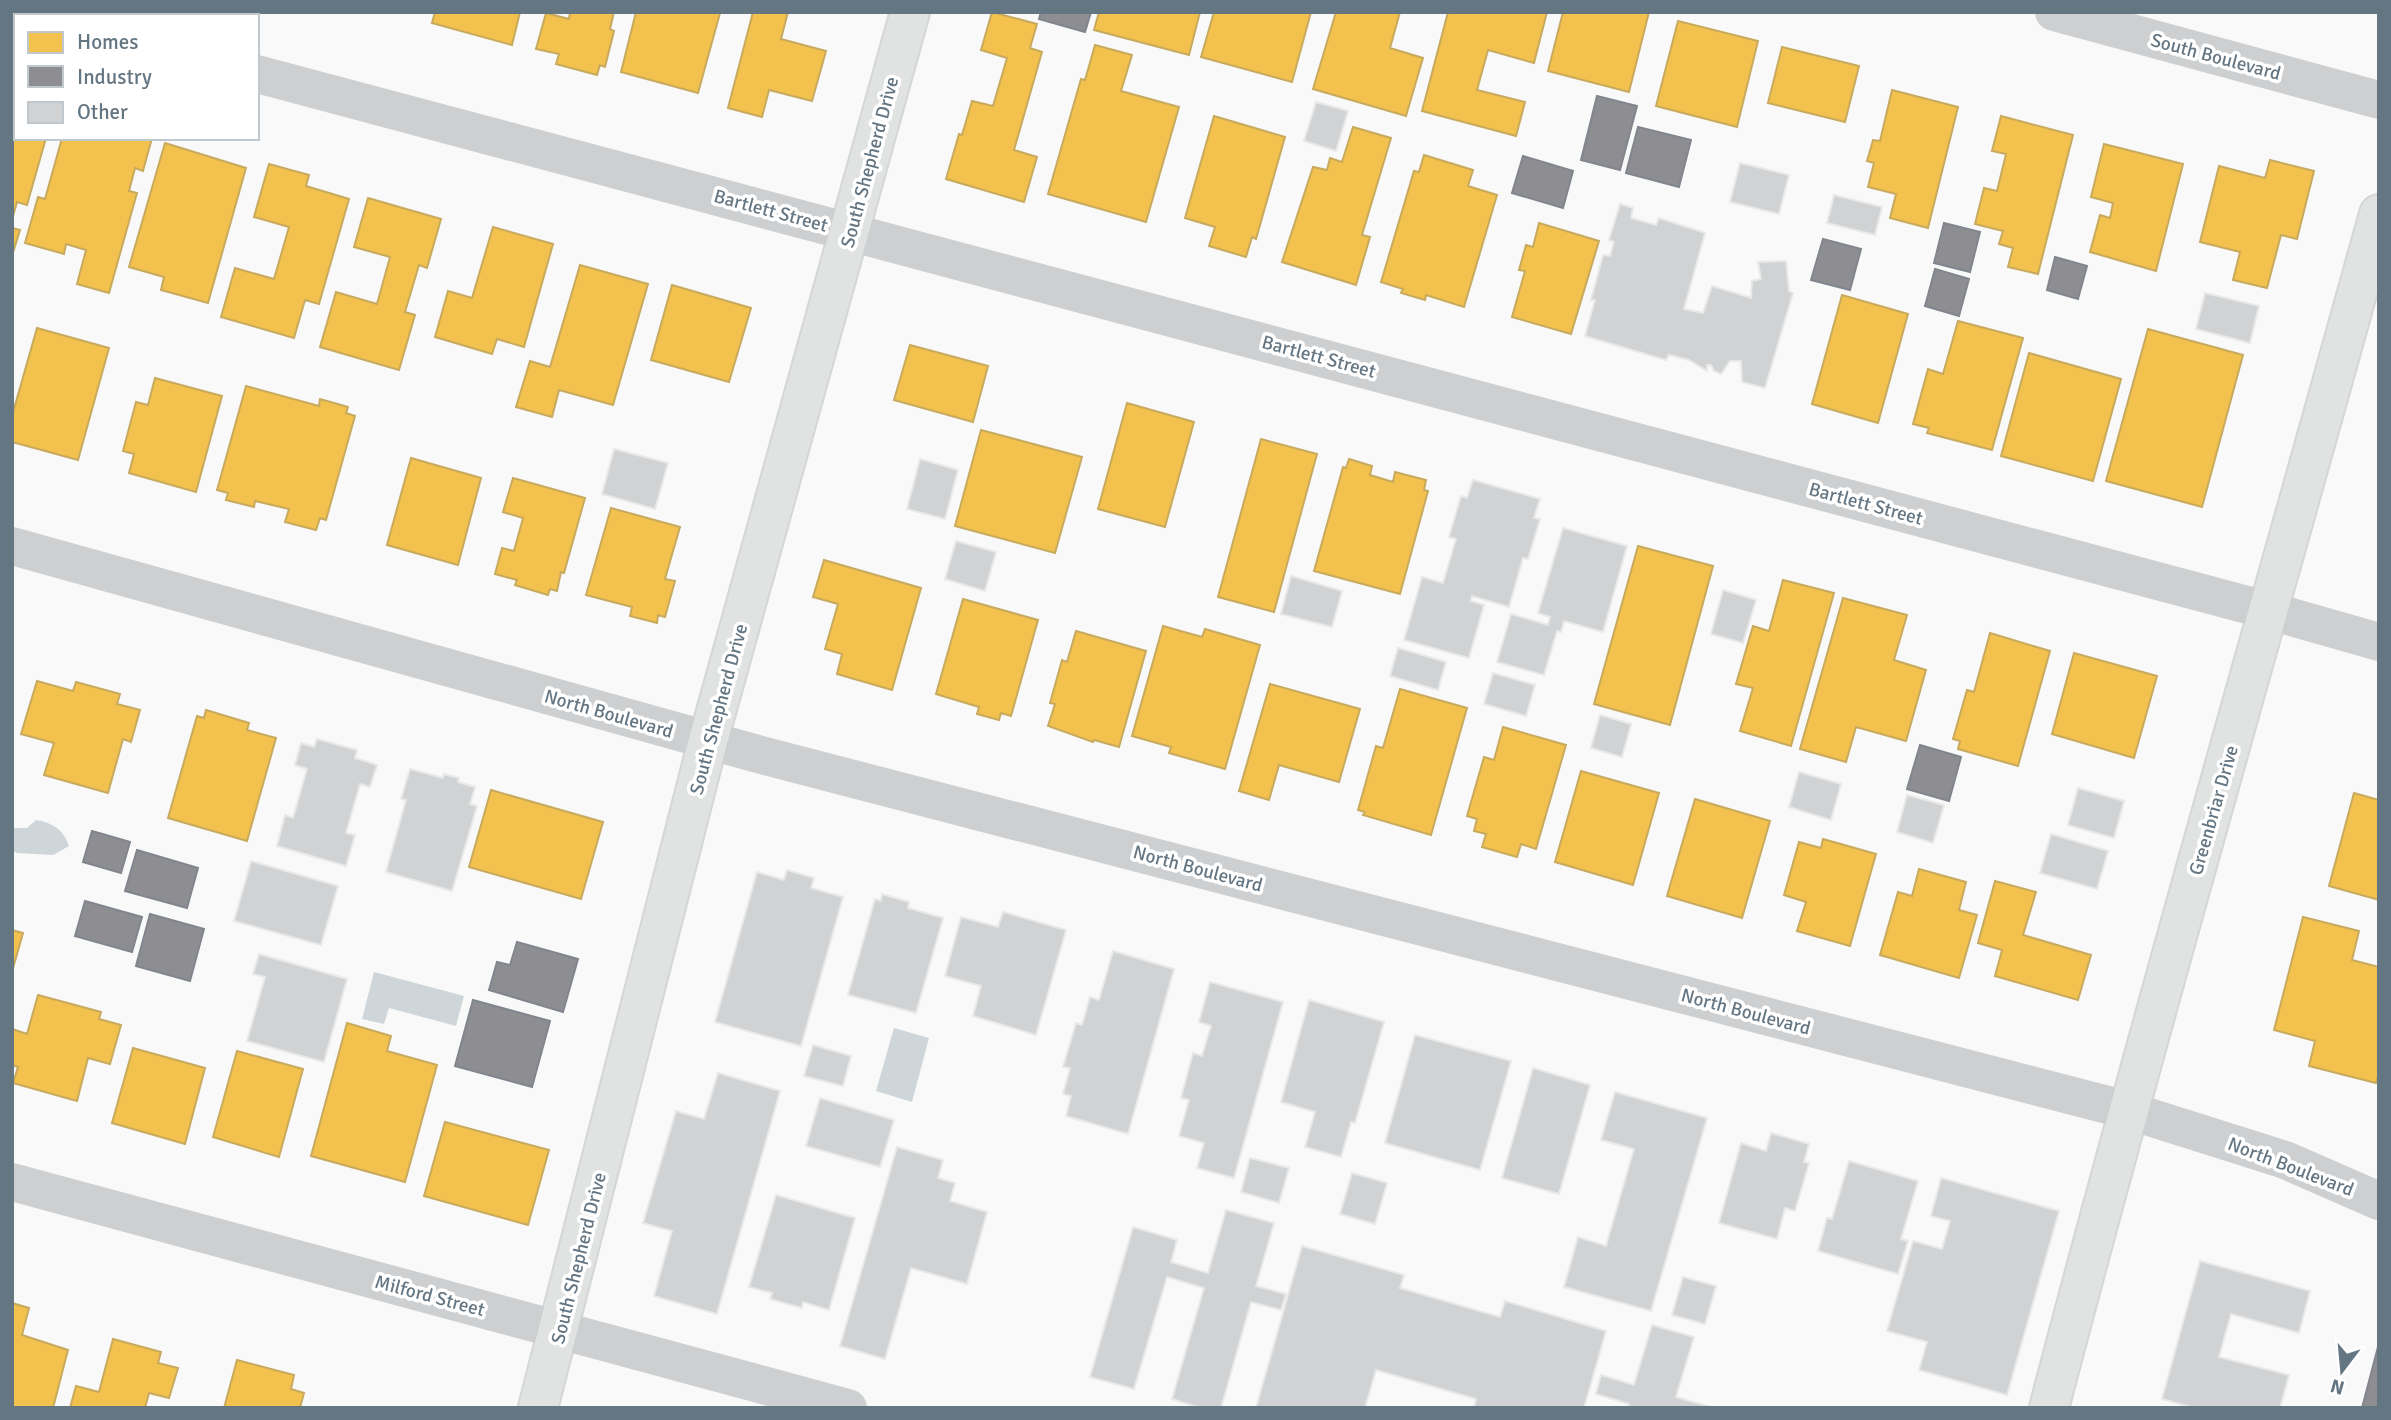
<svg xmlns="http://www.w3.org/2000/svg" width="2391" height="1420" font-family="Signika,sans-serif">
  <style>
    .water { fill: #ced6d9 }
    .homes { fill: #f2c14e; stroke: #c8aa5e; stroke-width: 2 }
    .industry { fill: #8d8d92; stroke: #81868e; stroke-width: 2 }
    .building { fill: #d0d2d3; stroke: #e8e8e8; stroke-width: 2 }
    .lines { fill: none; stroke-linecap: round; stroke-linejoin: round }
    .major-casing { stroke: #d5d6d7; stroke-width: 42 }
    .minor { stroke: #cecfd0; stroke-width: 38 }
    .major { stroke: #e1e2e2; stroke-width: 38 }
    .labels { text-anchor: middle; stroke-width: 7; stroke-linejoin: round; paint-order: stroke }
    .street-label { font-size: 19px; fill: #657683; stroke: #fff }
  </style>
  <rect width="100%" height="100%" fill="#f9f9f9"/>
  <path class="water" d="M36,820C52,822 64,830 69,846L53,855L17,853L12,851V828H27Z
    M374,972L464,996L456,1026L389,1008L384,1024L362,1019Z
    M894,1028L929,1038L912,1102L876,1091Z"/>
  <path class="homes" d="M435,12H520L512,45L432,23Z
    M570,12H614L610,29L614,31L605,67L600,65L597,75L556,64L559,54L536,49L546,13L569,19Z
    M636,12L720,13L698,93L621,72Z
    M753,12H788L781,39L826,51L812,101L769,90L762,117L728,108Z
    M992,12L1037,24L1030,48L1042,52L1014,150L1037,157L1024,202L946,179L959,134L962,135L972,101L993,106L1007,58L981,50Z
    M1099,12H1200L1189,55L1094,30Z
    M1214,12H1311L1292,82L1201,57Z
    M1336,12H1400L1390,48L1423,58L1406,116L1313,89Z
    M1448,12H1547L1534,63L1488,50L1477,90L1525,102L1516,136L1422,111Z
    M1563,12H1649L1629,92L1548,71Z
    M1678,21L1758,41L1737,127L1656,106Z
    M1095,45L1132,55L1121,91L1179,107L1146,222L1048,194L1081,79L1085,80Z
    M1782,47L1859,66L1845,122L1768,103Z
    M1892,90L1958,107L1928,228L1890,218L1896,194L1868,187L1874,163L1867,161L1873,140L1880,141Z
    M1214,116L1285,137L1256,239L1252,237L1246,257L1209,246L1215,227L1185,218Z
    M2001,116L2073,135L2038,274L2008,267L2013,248L1999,244L2003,231L1975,224L1984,188L1997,191L2006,154L1992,151Z
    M12,118L16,119V138H46L27,205L17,202L12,220Z
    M1353,127L1391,138L1362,235L1370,237L1356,285L1282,262L1313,167L1327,170L1330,158L1342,162Z
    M62,138H152L143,171L135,168L129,191L137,193L109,293L77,284L86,250L66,244L64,254L25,243L38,197L45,199Z
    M165,143L246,168L208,303L161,290L164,277L129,267Z
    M2104,144L2183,164L2156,271L2090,252L2100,215L2110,218L2113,203L2091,197Z
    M1424,155L1473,170L1468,186L1497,195L1464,307L1426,295L1425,300L1401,293L1403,289L1381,282L1414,171L1419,172Z
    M2270,160L2314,171L2297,239L2281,235L2267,288L2233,280L2240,252L2200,242L2219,166L2265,178Z
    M269,164L309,175L306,186L349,199L319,304L305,300L294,338L221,317L235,268L274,279L289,227L254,217Z
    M368,198L441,219L427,268L419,265L405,312L415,315L399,370L320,347L336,292L377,304L390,257L354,247Z
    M1539,223L1599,241L1571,334L1512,317L1525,271L1519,270L1526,245L1533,247Z
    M493,227L553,244L524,347L497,339L492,354L435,337L448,291L472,298Z
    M12,228L20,230L12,256Z
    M580,265L648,284L613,405L559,390L552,417L516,407L530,361L550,367Z
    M672,285L751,308L729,382L651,360Z
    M1842,295L1908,314L1878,423L1812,404Z
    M1958,321L2023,338L1992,450L1927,433L1929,428L1913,424L1928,369L1943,374Z
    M37,328L109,348L78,460L12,442V416Z
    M2148,329L2243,355L2202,507L2106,481Z
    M910,345L988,366L973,422L894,400Z
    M2029,353L2121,379L2093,481L2001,456Z
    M155,378L222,396L196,492L129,473L134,454L123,451L136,402L148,405Z
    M246,386L319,406L320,399L348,407L346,413L355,416L326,520L320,518L316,530L285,522L289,509L255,501L254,507L226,500L228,493L217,490Z
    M1127,403L1194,422L1165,527L1098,509Z
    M981,430L1082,457L1055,553L955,526Z
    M1261,439L1317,454L1274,612L1218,597Z
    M411,458L481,478L458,565L387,545Z
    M1349,459L1372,466L1370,475L1393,482L1395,472L1426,480L1424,490L1428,491L1400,594L1314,571L1343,467L1346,468Z
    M513,478L585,498L564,573L561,572L557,591L550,589L548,595L515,585L517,580L495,574L502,548L514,551L523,518L503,512Z
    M611,508L680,527L665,579L675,581L665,617L658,615L657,623L630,616L632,607L586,595Z
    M1638,546L1713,566L1670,725L1594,704Z
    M824,560L921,588L892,690L837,674L842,654L825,649L838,604L813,597Z
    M1783,580L1834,593L1791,746L1740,731L1753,688L1736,684L1753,626L1769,631Z
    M1843,598L1907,615L1894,660L1926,670L1906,741L1856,727L1846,762L1800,749Z
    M963,599L1038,620L1011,716L1001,713L999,720L977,714L979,707L936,694Z
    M1163,626L1202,637L1205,629L1260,645L1225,769L1169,753L1171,747L1132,736Z
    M1076,631L1146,651L1119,747L1094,740L1093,742L1048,726L1055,704L1050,703L1062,660L1067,662Z
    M1990,633L2050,651L2018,766L1958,749L1960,741L1953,739L1967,690L1974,692Z
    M2074,653L2157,676L2134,758L2052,734Z
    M37,681L73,691L76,682L120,694L117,704L140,710L131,742L123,739L108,793L44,775L54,743L21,734Z
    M1270,684L1360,709L1339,782L1279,765L1269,800L1239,791Z
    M1400,689L1467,708L1431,835L1363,815L1365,812L1358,810L1376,746L1383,748Z
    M206,710L249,723L247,730L276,738L247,841L168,818L197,716L204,718Z
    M1503,727L1566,745L1536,849L1521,844L1517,857L1482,847L1486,834L1474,831L1477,819L1467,816L1484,757L1494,760Z
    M1581,771L1659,793L1633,885L1555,862Z
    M491,790L603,822L581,899L469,867Z
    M2354,793L2379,800V900L2329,886Z
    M1695,799L1770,821L1742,918L1667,896Z
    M1823,839L1876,854L1850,946L1797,931L1806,902L1784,895L1799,842L1821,848Z
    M1919,869L1966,882L1959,910L1977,915L1959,978L1880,955L1898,892L1912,896Z
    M1995,881L2036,892L2023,935L2091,955L2078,1000L1995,976L2002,950L1978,943Z
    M2303,917L2359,931L2352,960L2379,967V1074L2376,1083L2309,1066L2315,1041L2274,1030Z
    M12,930L23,933L12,972Z
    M38,995L101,1012L99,1019L121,1025L110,1064L88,1058L77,1101L13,1083L18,1067L12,1065V1029L27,1034Z
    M347,1023L391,1036L387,1051L437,1065L405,1182L311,1156Z
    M133,1048L205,1068L185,1144L112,1123Z
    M237,1051L303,1069L279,1157L213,1137Z
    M445,1122L549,1150L528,1225L424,1196Z
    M12,1303L29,1308L22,1335L68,1350L53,1408H12Z
    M113,1339L161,1352L158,1363L178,1368L169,1398L149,1393L145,1408H70L76,1386L99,1392Z
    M237,1360L294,1375L291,1389L304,1393L300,1408H224Z"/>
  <path class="industry" d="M1041,12H1091L1085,32L1039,19Z
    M1597,96L1637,106L1620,170L1581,160Z
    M1638,127L1691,140L1679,187L1626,173Z
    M1523,156L1573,171L1563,208L1512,193Z
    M1944,223L1980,232L1970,272L1934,263Z
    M1823,239L1861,249L1850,290L1811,280Z
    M2055,257L2087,266L2078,299L2047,290Z
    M1935,269L1969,279L1959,316L1925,306Z
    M1920,745L1961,757L1949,801L1907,789Z
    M92,831L130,842L121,873L83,862Z
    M137,850L198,868L187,908L125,891Z
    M85,901L142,917L132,952L75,936Z
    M150,914L204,929L190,981L136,966Z
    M517,942L578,959L563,1012L489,990L497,962L510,965Z
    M473,1000L550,1021L532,1087L455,1066Z
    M2379,1343V1408H2362Z"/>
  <path class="building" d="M1316,102L1348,111L1336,151L1304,141Z
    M1740,163L1789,175L1779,214L1730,202Z
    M1834,195L1882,207L1875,235L1827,223Z
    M1620,204L1633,208L1631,218L1656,225L1659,218L1705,233L1684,309L1703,313L1712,286L1751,298L1752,281L1761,279L1758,262L1786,261L1789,291L1793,293L1765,388L1742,382L1741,361H1730L1721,374L1714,371L1711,365H1707V371L1689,360L1669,355L1666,360L1585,336L1595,300H1591L1603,255L1610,256L1614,242L1609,240Z
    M2205,293L2259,306L2250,343L2196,329Z
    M614,449L668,463L655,509L602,494Z
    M920,459L958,470L945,519L907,509Z
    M1473,480L1540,499L1534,518L1540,519L1528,559L1523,558L1509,607L1472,596L1471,601L1484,605L1469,658L1404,640L1422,577L1443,583L1456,539L1449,537L1461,496L1467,498Z
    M1563,528L1627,546L1603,632L1564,621L1561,632L1557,631L1544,675L1497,662L1511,614L1548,625L1550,617L1538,613Z
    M956,541L996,552L985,591L945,579Z
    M1291,576L1342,591L1332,627L1281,614Z
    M1723,590L1756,600L1743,643L1711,634Z
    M1398,648L1446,662L1438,690L1390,676Z
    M1493,673L1535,685L1526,716L1484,704Z
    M1600,715L1631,724L1622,757L1591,748Z
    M317,739L357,750L355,758L377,765L370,787L360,784L346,833L355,835L346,866L277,846L285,815L293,818L307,769L295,765L301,743L314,747Z
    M410,769L443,778L444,774L459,778L458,782L475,787L470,804L477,806L452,891L386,872L406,800L401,799Z
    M1799,772L1841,784L1831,820L1789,807Z
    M2078,788L2124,801L2114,838L2068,825Z
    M1907,795L1944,805L1933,843L1897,832Z
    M2051,834L2108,851L2097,889L2040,873Z
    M251,861L338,886L321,945L234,921Z
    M787,870L814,878L811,888L843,897L801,1046L715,1022L757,872L784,880Z
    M882,894L909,902L908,908L943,918L916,1013L848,995L875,899L881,901Z
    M1003,912L1066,930L1036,1035L973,1016L981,986L945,976L961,917L998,927Z
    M1113,951L1174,969L1128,1134L1066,1116L1071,1096L1063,1094L1070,1068L1063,1067L1076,1023L1082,1025L1090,997L1099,1000Z
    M259,954L347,979L324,1062L247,1041L265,977L253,974Z
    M1210,982L1283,1002L1234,1178L1197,1168L1204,1143L1179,1136L1189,1100L1181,1098L1193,1053L1202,1056L1211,1026L1199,1022Z
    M1309,1000L1384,1022L1355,1123L1351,1122L1341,1157L1305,1147L1315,1112L1281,1102Z
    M1415,1035L1511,1061L1480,1170L1385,1143Z
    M813,1045L851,1056L843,1086L804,1076Z
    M1533,1068L1590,1085L1559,1194L1502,1178Z
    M718,1073L780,1091L717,1314L654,1296L672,1231L643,1223L676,1111L704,1119Z
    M1615,1092L1707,1118L1651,1311L1564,1287L1578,1237L1606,1246L1634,1149L1601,1140Z
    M820,1098L894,1120L880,1167L806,1146Z
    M1771,1133L1809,1144L1804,1162L1809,1163L1795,1211L1785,1208L1777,1239L1719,1223L1741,1143L1766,1151Z
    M897,1147L943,1160L938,1178L955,1183L950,1201L987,1212L967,1284L911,1268L885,1359L840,1346Z
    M1250,1158L1289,1168L1279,1203L1241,1192Z
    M1849,1161L1918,1181L1901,1239L1908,1241L1898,1274L1818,1251L1827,1218L1832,1219Z
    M1352,1173L1387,1183L1375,1224L1340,1214Z
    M1941,1178L2059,1211L2007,1395L1919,1370L1927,1342L1887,1331L1913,1241L1942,1249L1950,1221L1931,1216Z
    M776,1195L855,1218L829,1310L803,1302L802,1308L770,1299L772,1293L749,1287Z
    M1226,1210L1274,1223L1256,1286L1286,1294L1281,1310L1251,1302L1221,1408H1201L1172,1399L1204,1288L1167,1277L1134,1389L1090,1377L1133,1227L1177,1240L1171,1262L1208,1273Z
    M1302,1246L1404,1275L1400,1288L1500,1317L1505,1301L1606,1331L1584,1408H1474L1476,1399L1376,1370L1365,1408H1256Z
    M2200,1261L2310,1291L2299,1333L2231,1314L2219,1357L2289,1375L2280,1408H2195L2162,1399Z
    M1683,1277L1716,1286L1705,1324L1672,1315Z
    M1652,1325L1694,1337L1676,1397L1714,1408H1628L1629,1404L1596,1394L1601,1375L1634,1385Z"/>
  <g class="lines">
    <g class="major-casing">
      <path id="major" d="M538,1408L708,741L910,12
        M2049,1408C2154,1008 2269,612 2379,214"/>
    </g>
    <path class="minor" d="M24,12L37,16
      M2054,12L2379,100
      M257,74L2270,611L2379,642
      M12,546L765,756L2127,1110L2285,1160L2379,1201
      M12,1182L848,1408"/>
    <use href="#major" class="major"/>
  </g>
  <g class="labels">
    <g class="street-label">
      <text transform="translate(2216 56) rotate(15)" y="7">South Boulevard</text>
      <text transform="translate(869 162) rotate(-75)" y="7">South Shepherd Drive</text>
      <text transform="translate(771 210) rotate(15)" y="7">Bartlett Street</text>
      <text transform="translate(1319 356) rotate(15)" y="7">Bartlett Street</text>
      <text transform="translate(1866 503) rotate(15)" y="7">Bartlett Street</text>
      <text transform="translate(718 709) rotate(-75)" y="7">South Shepherd Drive</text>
      <text transform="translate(609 713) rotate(16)" y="7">North Boulevard</text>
      <text transform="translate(2213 810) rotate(-74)" y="7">Greenbriar Drive</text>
      <text transform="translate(1198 868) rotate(15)" y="7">North Boulevard</text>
      <text transform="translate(1746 1011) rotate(15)" y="7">North Boulevard</text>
      <text transform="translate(2291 1166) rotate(21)" y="7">North Boulevard</text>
      <text transform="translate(578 1258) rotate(-76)" y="7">South Shepherd Drive</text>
      <text transform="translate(430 1295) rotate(15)" y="7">Milford Street</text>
    </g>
  </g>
  <rect width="2391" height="1420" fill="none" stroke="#657683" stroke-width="28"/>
  <rect x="14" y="14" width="245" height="126" fill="#ffffff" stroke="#c1c8cd" stroke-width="2"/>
  <rect x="28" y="32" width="35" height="21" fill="#f2c14e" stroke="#c1c8cd" stroke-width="2"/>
  <text x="77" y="49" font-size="21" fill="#657683">Homes</text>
  <rect x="28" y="66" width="35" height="21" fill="#8d8d92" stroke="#c1c8cd" stroke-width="2"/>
  <text x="77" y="84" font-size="21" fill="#657683">Industry</text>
  <rect x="28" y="102" width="35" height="21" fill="#d0d2d3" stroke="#c1c8cd" stroke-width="2"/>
  <text x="77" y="119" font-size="21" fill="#657683">Other</text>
  <g transform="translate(2342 1371) rotate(196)" stroke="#ffffff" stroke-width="5" paint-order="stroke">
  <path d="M0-5L12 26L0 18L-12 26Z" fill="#657683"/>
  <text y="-10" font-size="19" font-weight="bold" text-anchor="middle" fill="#657683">N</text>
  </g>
</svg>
